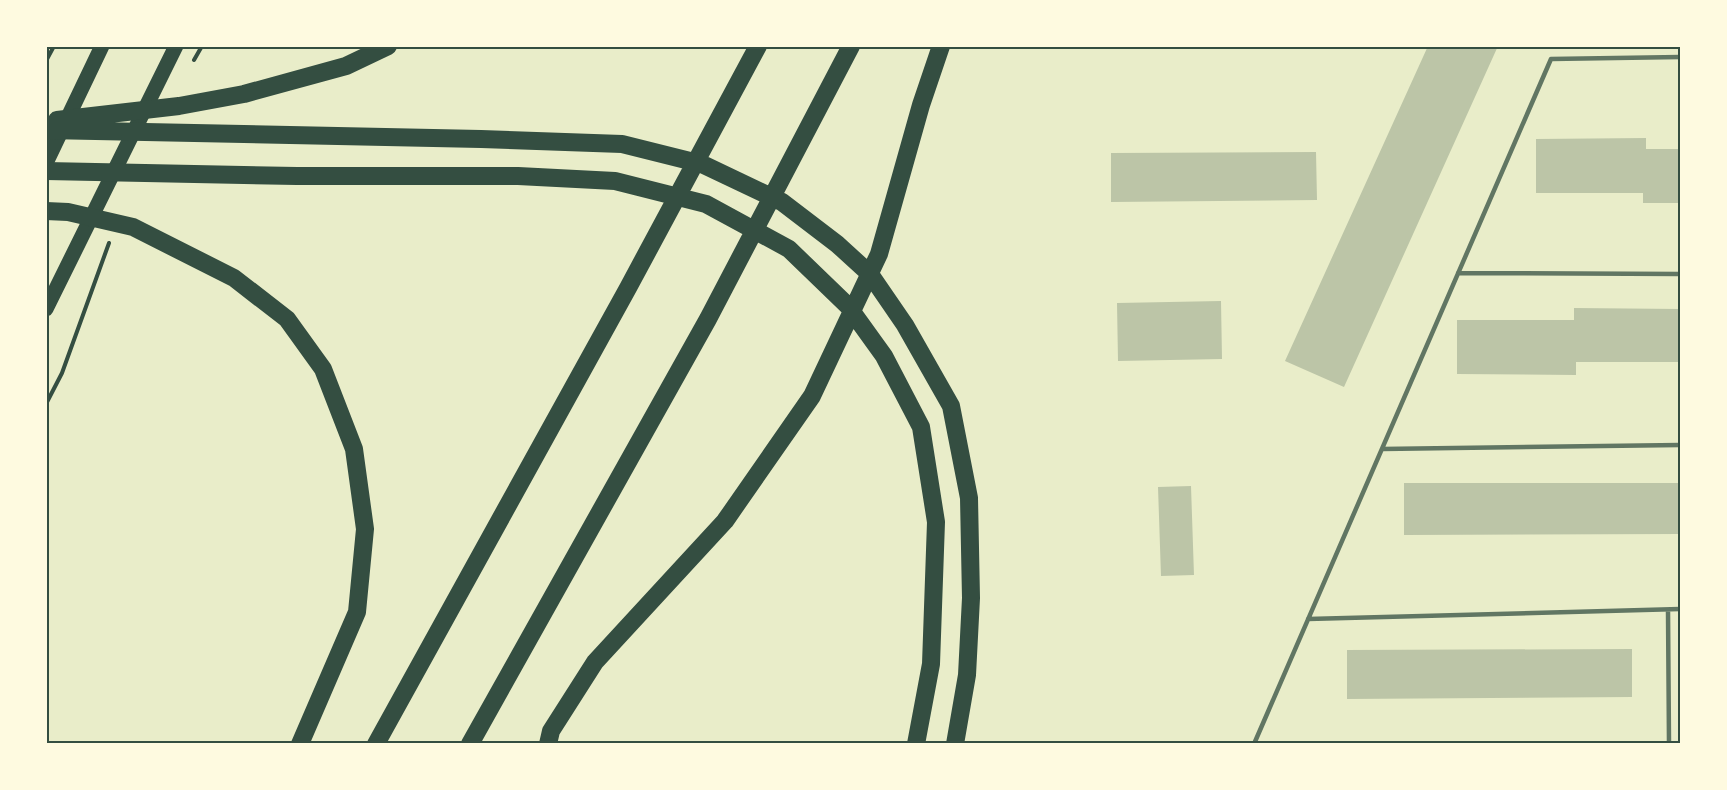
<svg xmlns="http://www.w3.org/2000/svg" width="1727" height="790" font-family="Roboto,sans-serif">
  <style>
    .building { fill: #bcc5a7 }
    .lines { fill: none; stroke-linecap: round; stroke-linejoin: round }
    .path { stroke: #344e41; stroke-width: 4 }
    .service { stroke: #617663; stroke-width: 4.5 }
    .primary { stroke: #344e41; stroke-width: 15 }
    .motorway { stroke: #344e41; stroke-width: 18 }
    .neatline { fill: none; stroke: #344e41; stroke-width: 2 }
  </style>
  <rect width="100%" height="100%" fill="#e9edc9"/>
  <path class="building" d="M1428,46H1498L1344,387L1285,361Z
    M1646,138V149H1680V203H1643V193H1536V139Z
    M1316,152L1317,200L1111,202V153Z
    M1221,301L1222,359L1118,361L1117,303Z
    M1574,308L1680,309V362H1576V375L1457,374V320H1574Z
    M1404,483H1680V534L1404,535Z
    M1191,486L1194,575L1161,576L1158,487Z
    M1632,649V697L1347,699V650Z"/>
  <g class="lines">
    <path class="path" d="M194,60L202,46
      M46,61L54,46
      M46,404L62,373L109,243"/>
    <path class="service" d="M1458,273L1680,274
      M1382,449L1680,445
      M1668,610L1669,744
      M1308,619L1680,609
      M1254,744L1551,59L1680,57"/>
    <path class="primary" d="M46,163L102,46
      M46,309L176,46"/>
    <path class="motorway" d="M57,120L179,106L244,94L346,66L388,46
      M46,130L481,139L622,144L702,164L782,202L837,244L870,274L905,325L951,406L969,498L971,598L967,675L955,744
      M46,171L297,176H518L615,181L706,204L789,249L848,306L884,356L921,427L936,522L931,664L916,744
      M46,211L68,212L133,227L234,278L287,319L323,369L354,449L365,529L357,612L300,744
      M376,744L628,288L758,46
      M470,744L708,319L851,46
      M548,744L551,731L595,662L725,521L812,396L879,254L921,105L941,46"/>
  </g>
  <rect width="1727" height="790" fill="none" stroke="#fefae0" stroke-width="96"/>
  <rect x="48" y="48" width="1631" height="694" class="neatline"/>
</svg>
